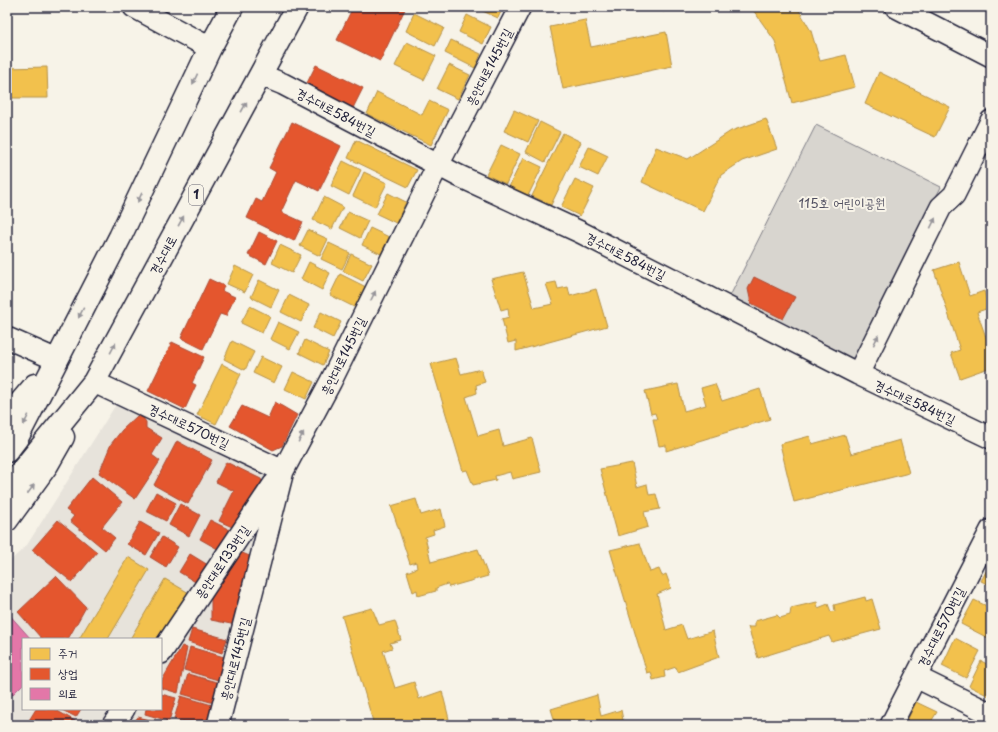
<svg xmlns="http://www.w3.org/2000/svg" width="998" height="732" font-family="'Playpen Sans','Poor Story',sans-serif">
  <style>
    .built { fill: #e7e3db; fill-rule: evenodd }
    .green { fill: #d8d5cf; stroke: #7d7c85 }
    .homes { fill: #f2c14e; stroke: #b49148 }
    .shops { fill: #e4572e; stroke: #aa4732 }
    .health { fill: #e377a8; stroke: #a95e87 }
    .lines { fill: none; stroke-linecap: round; stroke-linejoin: round }
    .street-casing { stroke: #22223b; stroke-width: 24 }
    .primary-casing { stroke: #22223b; stroke-width: 25 }
    .street { stroke: #f7f3e8; stroke-width: 21 }
    .primary { stroke: #f7f3e8; stroke-width: 22 }
    .oneway { fill: #97959a }
    .labels { text-anchor: middle; stroke-width: 4; stroke-linejoin: round; paint-order: stroke }
    .shield { fill: #f7f3e8; stroke: #62616f; stroke-width: 1 }
    .shield-label { font-size: 12px; font-weight: bold; fill: #22223b }
    .street-label { font-size: 13px; fill: #22223b; stroke: #f7f3e8 }
    .park-label { font-size: 13px; fill: #504f60; stroke: #f7f3e8 }
  </style>
  <rect width="100%" height="100%" fill="#f7f3e8"/>
  <filter id="ink" filterUnits="userSpaceOnUse"><feTurbulence type="fractalNoise" baseFrequency=".025" numOctaves="2"/><feDisplacementMap in="SourceGraphic" scale="8" xChannelSelector="R" yChannelSelector="G"/><feConvolveMatrix kernelMatrix="1 2 1 2 8 2 1 2 1" color-interpolation-filters="sRGB"/></filter>
  <g filter="url(#ink)">
    <path class="built" d="M122,395L283,471L218,725H7V564L27,545ZM23,639H161V709H23Z"/>
    <path class="green" d="M816,125L941,187L855,357L847,369L725,306Z"/>
    <path class="homes" d="M474,7H503L498,18Z
      M661,7H678L663,12Z
      M751,7H797L811,31L820,61L846,55L855,87L792,103L775,41Z
      M414,13L444,28L435,46L406,31Z
      M467,15L491,27L483,44L459,32Z
      M585,20L591,47L666,32L672,66L563,89L550,27Z
      M451,40L481,54L475,68L445,53Z
      M407,42L436,56L424,80L395,66Z
      M449,65L470,75L458,99L437,89Z
      M47,67L48,98H7V68Z
      M879,72L950,107L935,137L865,104Z
      M377,92L422,115L429,101L448,110L431,145L367,114Z
      M514,110L538,121L528,142L504,131Z
      M766,119L777,149L742,161L721,175L703,211L642,182L656,147L688,159L731,131Z
      M540,122L560,132L545,162L526,152Z
      M563,133L581,142L551,205L532,196Z
      M356,140L417,170L408,187L348,158Z
      M501,145L520,154L506,184L486,175Z
      M589,147L608,156L598,176L579,167Z
      M523,158L542,167L528,196L509,187Z
      M343,161L361,170L349,195L331,186Z
      M364,172L387,183L375,207L353,196Z
      M575,179L594,188L580,216L561,207Z
      M388,193L406,202L396,223L377,214Z
      M324,197L343,207L332,229L313,220Z
      M348,212L368,221L360,238L340,228Z
      M370,228L389,237L381,254L362,245Z
      M308,230L328,239L320,256L300,246Z
      M329,243L350,253L342,269L321,259Z
      M280,245L301,255L292,273L272,263Z
      M351,254L372,264L363,281L343,271Z
      M309,262L330,273L322,290L301,279Z
      M959,262L970,296L984,291L989,308L977,312L987,340H991V367L960,378L951,353L960,350L934,270Z
      M235,266L253,275L245,292L227,284Z
      M523,272L534,308L553,304L546,284L556,282L558,289L568,287L570,296L596,289L607,326L516,351V341L508,343L502,319L509,317L508,308L501,310L491,279Z
      M340,274L366,287L356,308L330,295Z
      M259,280L279,290L271,307L251,297Z
      M289,295L309,305L301,322L281,312Z
      M250,306L270,316L262,333L241,323Z
      M321,312L341,322L333,338L313,328Z
      M278,322L299,332L290,349L270,339Z
      M305,340L329,352L323,365L299,353Z
      M232,341L254,352L245,370L224,359Z
      M261,357L282,367L274,383L253,373Z
      M456,358L461,374L481,369L485,382L476,385L477,393L466,397L478,436L499,430L503,446L532,438L541,472L512,479L510,472L495,476L496,480L473,485L467,470L463,471L431,364Z
      M222,364L241,374L216,424L197,415Z
      M293,372L314,382L306,399L285,389Z
      M678,384L684,411L706,405L701,388L715,384L722,401L760,389L770,419L666,451V445L659,446L653,419H657L655,413L651,414L645,391Z
      M845,435L851,454L900,440L909,473L794,502L780,444L810,436L812,444Z
      M632,463L637,487L647,484L649,495L656,494L660,509L644,512L648,527L618,536L600,469Z
      M416,499L421,515L441,509L445,526L433,530L434,534L425,537L431,562L478,549L488,576L449,587L447,584L436,588V591L418,596L417,590L413,592L407,572L417,568L416,562L410,564L391,506Z
      M640,543L650,572L659,569L662,576L666,574L671,588L657,594L666,630L682,625L687,639L713,631L719,657L678,672L676,667L664,671L665,677L653,680L651,672L647,673L610,550Z
      M128,557L149,570L108,639H79Z
      M991,562V586L981,581Z
      M165,579L189,593L161,639H130Z
      M865,597L866,601L872,599L881,629L832,642L829,636L758,658L748,627H755V621L777,615L780,618L790,615L791,608L817,602L818,608L828,604L831,612L835,611L834,605Z
      M974,600L991,608V631L988,638L961,624Z
      M372,608L379,625L395,621L401,640L390,643L392,648L383,651L395,688L414,682L419,699L442,691L449,719L427,725H412L411,722L403,725H374L342,616Z
      M955,638L980,651L966,678L942,666Z
      M981,661L991,666V697L969,686Z
      M597,695L601,716L621,710L624,725H556L551,709Z
      M916,702L937,712L929,725H905Z"/>
    <path class="shops" d="M353,7H406L380,61L337,40Z
      M316,65L363,88L352,110L305,87Z
      M292,122L341,146L319,191L296,180L281,212L303,222L294,241L247,218L256,199L262,202L276,172L269,168Z
      M259,232L277,241L266,264L248,255Z
      M754,277L795,297L783,319L751,303L748,289Z
      M209,279L224,286L222,291L235,297L226,316L220,314L203,349L181,338Z
      M172,342L204,357L192,383L196,385L185,409L148,391Z
      M275,402L297,415L282,446L273,450L230,426L242,406L268,418Z
      M137,416L143,418L146,422V428L162,438L152,455L160,461L135,499L99,473L111,444L122,430Z
      M177,441L212,460L188,504L154,485Z
      M226,462L261,479L265,493L241,531L219,521L234,491L216,482Z
      M92,477L122,502L102,527L115,538L105,550L70,521L74,516L66,510Z
      M156,492L176,503L166,521L146,511Z
      M180,504L200,515L189,536L169,525Z
      M58,520L97,552L72,582L32,550Z
      M210,520L234,532L223,552L200,539Z
      M140,522L159,533L146,555L127,544Z
      M162,537L178,547L166,567L150,557Z
      M235,550L252,557L236,625L211,620V593Z
      M190,554L208,565L197,583L179,572Z
      M56,576L86,607L68,639H42L18,612Z
      M192,629L227,639L222,653L188,642Z
      M182,646L187,648L178,693L161,688V682Z
      M190,647L224,657L218,680L184,670Z
      M188,674L220,683L214,703L182,694Z
      M161,694L176,698L169,721L145,714L146,709H161Z
      M181,696L212,705L207,725H194L174,719Z
      M36,709H54L82,725H34L28,722Z
      M60,709H81L76,717Z
      M138,717L166,724L132,725Z"/>
    <path class="health" d="M7,612L31,639H23V684L7,700Z"/>
    <g class="lines">
      <g class="street-casing">
        <path id="street" d="M134,7L210,48
          M896,7L991,56
          M261,75L283,84L457,175L580,232L858,374L991,438
          M7,338L57,360
          M858,374L941,207L954,195L991,121
          M94,382L283,471
          M161,653L274,484
          M916,677L991,714
          M113,725L124,709
          M218,725L283,471L331,381L438,165L520,7
          M891,725L991,530"/>
      </g>
      <g class="primary-casing">
        <path id="primary" d="M7,418L35,385
          M7,451L17,438L120,237L210,48L232,7
          M7,489L94,382L297,7
          M7,520L47,465L63,437"/>
      </g>
      <use href="#street" class="street"/>
      <use href="#primary" class="primary"/>
    </g>
    <defs><path id="oneway-solid" d="M-6-.8H1V-3.2L6.5 0L1 3.2V.8H-6Z"/></defs>
    <g class="oneway">
      <use href="#oneway-solid" transform="translate(195 79) rotate(115)"/>
      <use href="#oneway-solid" transform="translate(244 107) rotate(-61)"/>
      <use href="#oneway-solid" transform="translate(140 197) rotate(115)"/>
      <use href="#oneway-solid" transform="translate(181 221) rotate(-61)"/>
      <use href="#oneway-solid" transform="translate(933 223) rotate(-64)"/>
      <use href="#oneway-solid" transform="translate(373 296) rotate(-64)"/>
      <use href="#oneway-solid" transform="translate(81 313) rotate(117)"/>
      <use href="#oneway-solid" transform="translate(876 340) rotate(-64)"/>
      <use href="#oneway-solid" transform="translate(113 348) rotate(-62)"/>
      <use href="#oneway-solid" transform="translate(26 420) rotate(117)"/>
      <use href="#oneway-solid" transform="translate(301 437) rotate(-62)"/>
      <use href="#oneway-solid" transform="translate(31 489) rotate(-54)"/>
    </g>
  </g>
  <g class="labels">
    <rect class="shield" x="189" y="185" width="14" height="20" rx="3"/>
    <g class="shield-label">
      <text x="196" y="199">1</text>
    </g>
    <g class="street-label">
      <text transform="translate(489 67) rotate(-63)" y="5">흥안대로145번길</text>
      <text transform="translate(336 112) rotate(28)" y="5">경수대로584번길</text>
      <text transform="translate(163 255) rotate(-62)" y="5">경수대로</text>
      <text transform="translate(626 256) rotate(27)" y="5">경수대로584번길</text>
      <text transform="translate(343 356) rotate(-64)" y="5">흥안대로145번길</text>
      <text transform="translate(915 402) rotate(25)" y="5">경수대로584번길</text>
      <text transform="translate(189 426) rotate(25)" y="5">경수대로570번길</text>
      <text transform="translate(222 562) rotate(-56)" y="5">흥안대로133번길</text>
      <text transform="translate(941 627) rotate(-63)" y="5">경수대로570번길</text>
      <text transform="translate(235 659) rotate(-76)" y="5">흥안대로145번길</text>
    </g>
    <g class="park-label">
      <text x="842" y="208">115호 어린이공원</text>
    </g>
  </g>
  <rect width="998" height="732" fill="none" stroke="#f7f3e8" stroke-width="24"/>
  <rect x="12" y="12" width="974" height="708" fill="none" stroke="#22223b" stroke-width="1.5" filter="url(#ink)"/>
  <rect x="22" y="638" width="140" height="72" fill="#f7f3e8" stroke="#a29fa3"/>
  <rect x="30" y="648" width="20" height="12" fill="#f2c14e" stroke="#a29fa3"/>
  <text x="58" y="658" font-size="12" fill="#22223b">주거</text>
  <rect x="30" y="668" width="20" height="12" fill="#e4572e" stroke="#a29fa3"/>
  <text x="58" y="678" font-size="12" fill="#22223b">상업</text>
  <rect x="30" y="688" width="20" height="12" fill="#e377a8" stroke="#a29fa3"/>
  <text x="58" y="698" font-size="12" fill="#22223b">의료</text>
</svg>
